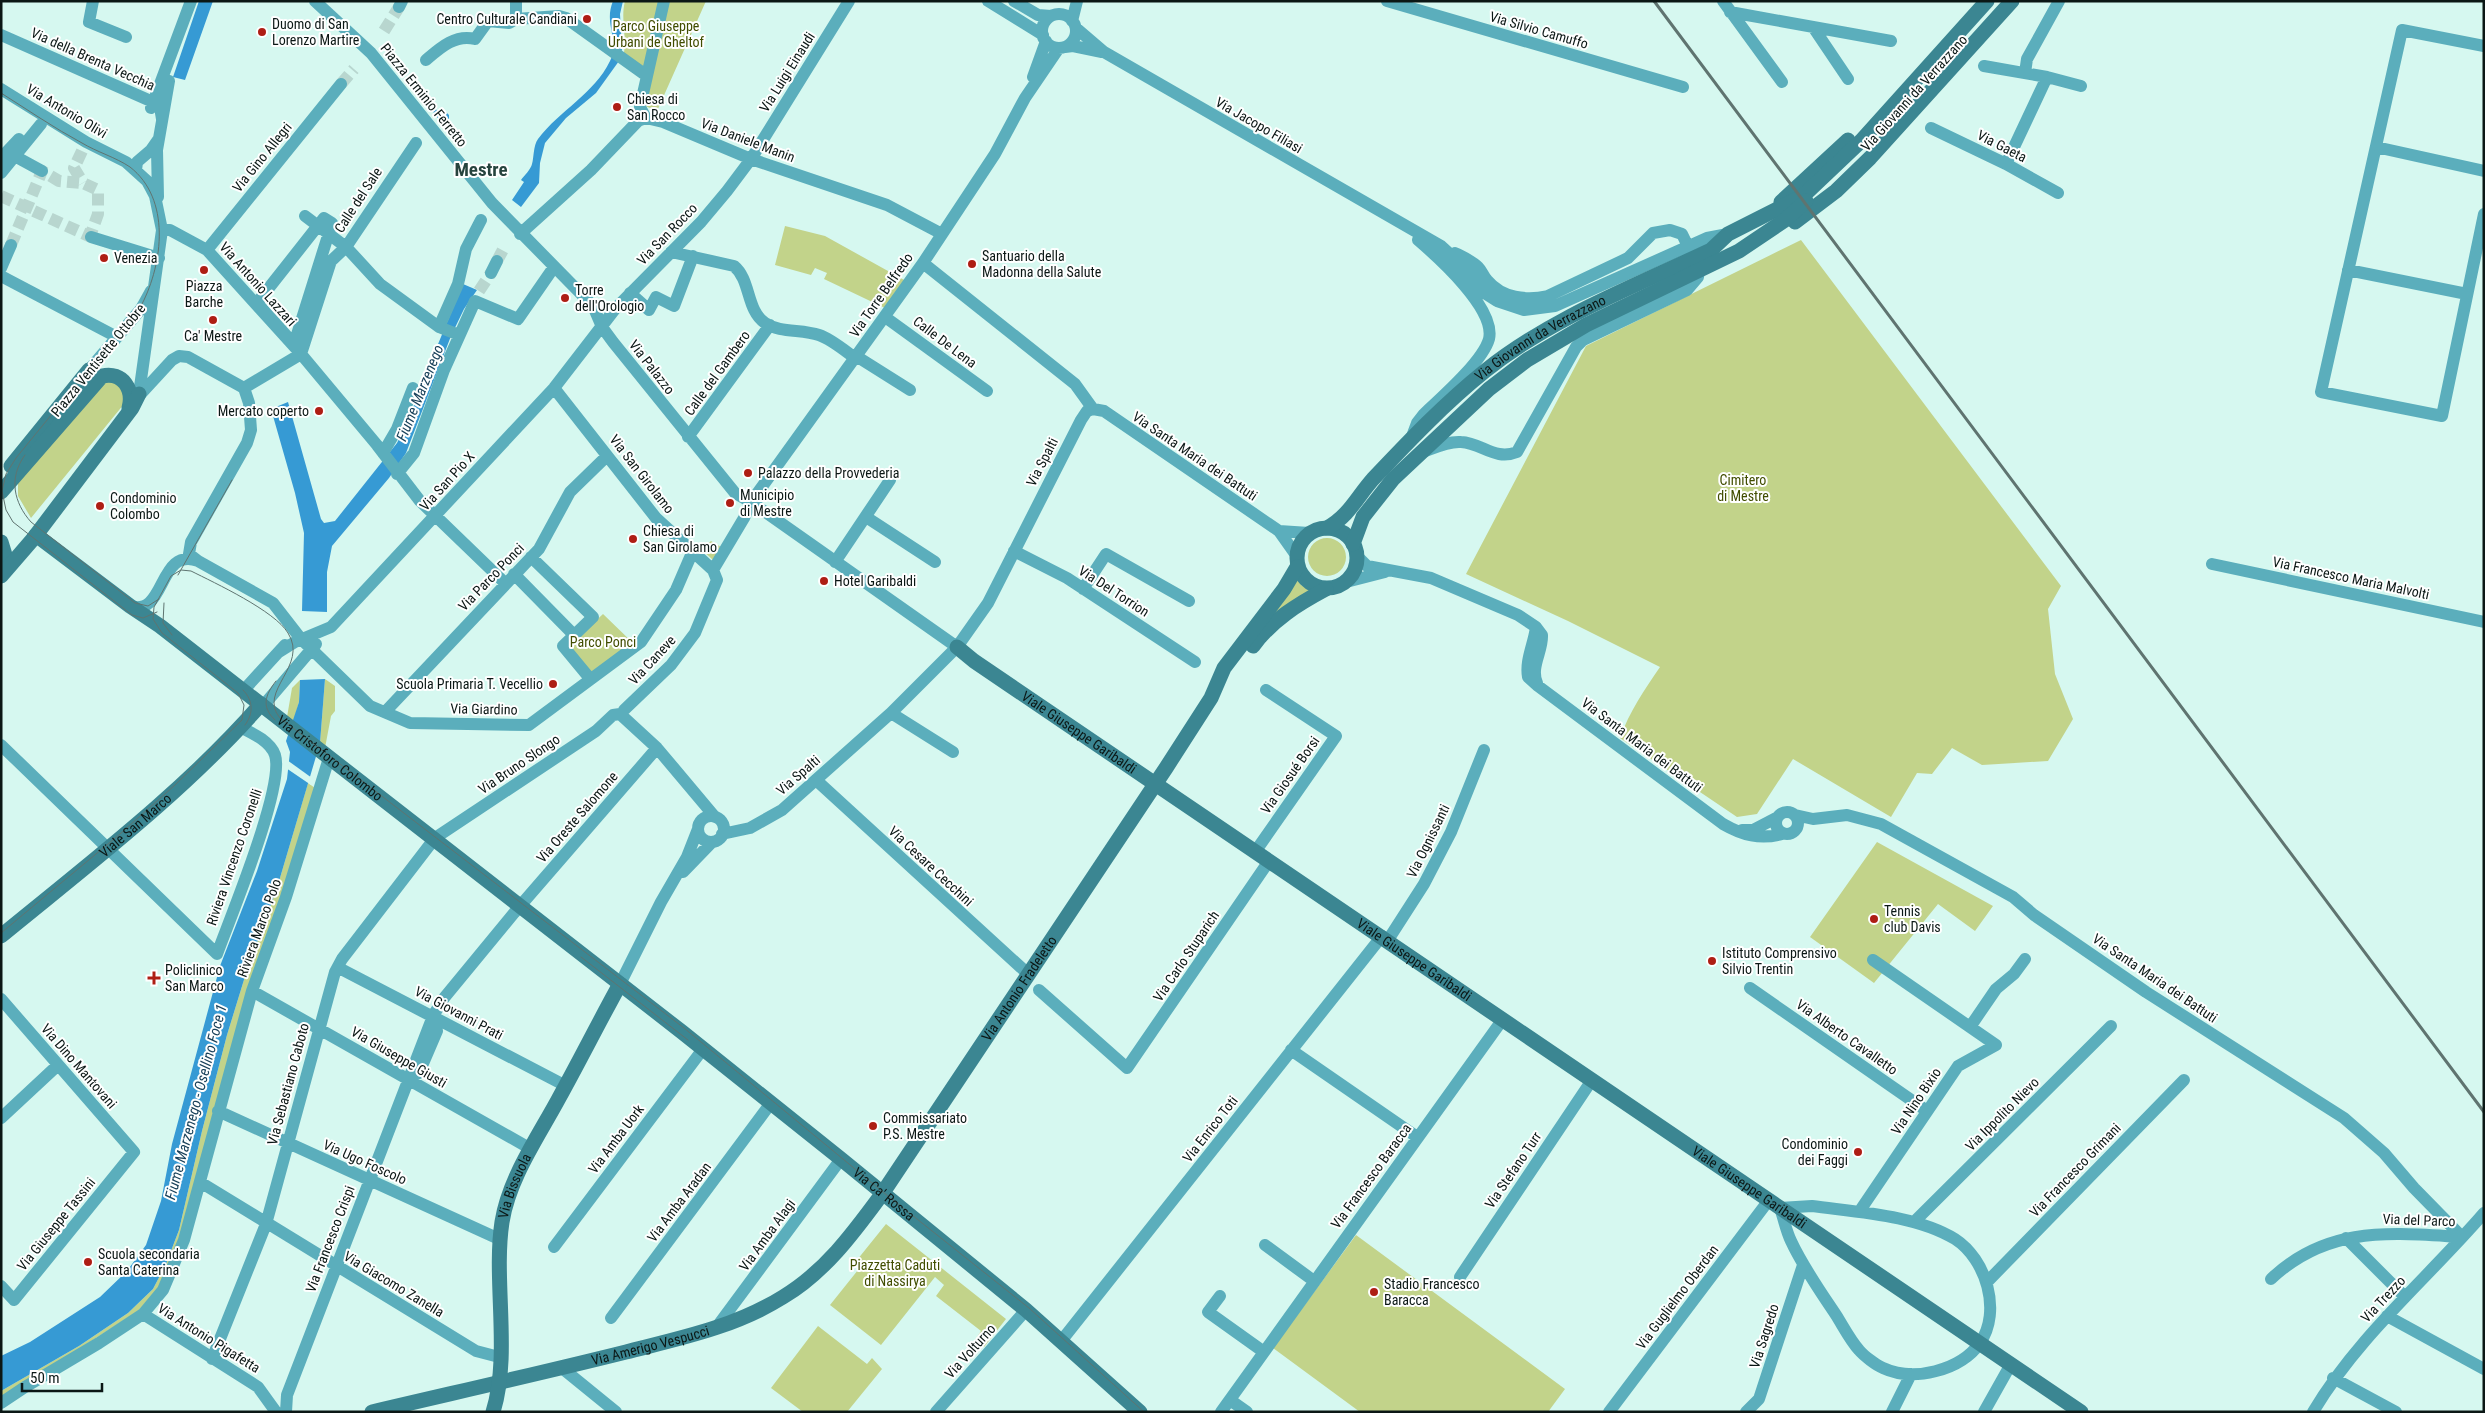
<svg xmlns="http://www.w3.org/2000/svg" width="2485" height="1413" font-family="'Roboto Condensed',sans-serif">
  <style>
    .green { fill: #c2d38a }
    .water { fill: #369ad4 }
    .pier { fill: #d6f8f0 }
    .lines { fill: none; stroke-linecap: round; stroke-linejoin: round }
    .street-tunnel { stroke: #b8d6cf; stroke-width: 12; stroke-dasharray: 12 6; stroke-linecap: butt }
    .street { stroke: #5baebc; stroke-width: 12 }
    .secondary { stroke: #3b8692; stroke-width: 15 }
    .tram { stroke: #5f7470; stroke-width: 1 }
    .rail { stroke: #5f7470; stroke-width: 3 }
    .poi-dot { fill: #ae1e14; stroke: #fff; stroke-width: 2 }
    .labels { text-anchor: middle; stroke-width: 4; stroke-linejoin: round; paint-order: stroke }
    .poi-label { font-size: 14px; fill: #0b1715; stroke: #fff; text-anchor: start }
    .park-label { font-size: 14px; fill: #414d00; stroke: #fff }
    .street-label { font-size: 14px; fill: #0b1715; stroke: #fff }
    .water-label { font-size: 15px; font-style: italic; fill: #19415a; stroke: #fff }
    .district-label { font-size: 19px; font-weight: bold; fill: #27443e; stroke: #fff }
  </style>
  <rect width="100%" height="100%" fill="#d6f8f0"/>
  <path class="green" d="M625,1H706L657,111L643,105L650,75L623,57C628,39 620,20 625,1Z
    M785,226L825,236L906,281L887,309L824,279L827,273L815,268L811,275L775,265Z
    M1801,240L2061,586L2048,609L2055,674L2073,719L2048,761L1982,765L1952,748L1932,774L1917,773L1891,817L1793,759L1757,814L1737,817L1620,738C1629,712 1645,689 1660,667L1568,621L1466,574L1586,346Z
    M110,380L125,390L124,404L31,518L18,496V478L98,385Z
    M1308 557a19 19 0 1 1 38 0a19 19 0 1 1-38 0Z
    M711,541L721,547L713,560L701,549Z
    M1297,578L1301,585L1310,590L1270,617Z
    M603,614L634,644L592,674L568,647Z
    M325,679L335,686V711L331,716L325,748L320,743Z
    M300,680L299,702L293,723L287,717L292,688Z
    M308,783L315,788L181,1241L164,1282L138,1311L1,1399V1391L79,1346L128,1313L153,1289L166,1264L179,1230L202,1131L227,1035L247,970L277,888Z
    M1877,842L1993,906L1975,931L1938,904L1874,983L1810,937Z
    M886,1224L1006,1319L984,1347L975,1340L981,1331L936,1296L944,1285L935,1277L881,1345L830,1305L862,1265L857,1260Z
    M1356,1235L1565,1389L1548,1412H1360L1273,1348Z
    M818,1326L867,1364L872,1358L882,1369L847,1412H803L771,1388Z"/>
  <path class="water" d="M199,1H213L185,80L173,77Z
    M613,1H623L620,14L622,49L619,61L596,93L566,118L545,143L540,163L539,183L521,207L512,200L524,182L521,180C524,176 531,169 532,164C534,158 533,146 538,139C560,110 594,94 610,61C621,41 603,25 613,1Z
    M429,103L441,114L446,112L449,115V120L451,122L446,129L428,105Z
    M463,284L477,290L464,309L451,336L406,453L389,478L332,546L327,572V612L302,611L304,533L295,493L271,409L288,402L321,519L324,523L335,521L397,443L408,421L426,373Z
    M325,679L320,743L277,888L247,970L227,1035L202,1131L179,1230L166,1264L153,1289L128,1313L79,1346L1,1391V1356L30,1342L100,1297L127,1271L146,1245L161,1201L172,1144L220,966L257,871L287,779L290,752L286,741L299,702L300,680Z"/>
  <path class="pier" d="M287,760L312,778L311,785L286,768Z"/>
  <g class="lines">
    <path class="street-tunnel" d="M384,31L399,7
      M341,84L354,69
      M82,151L74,168L83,183
      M1,196L91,237
      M11,245L42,171L59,181L83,183L98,190V214L90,236
      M497,261L505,246
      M479,291L491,273"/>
    <path class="street" d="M93,1L89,22L126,37
      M315,1L371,53L492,203L593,306L602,327L613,342L735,493L751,502L957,647
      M516,1V19L559,16L566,18L647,76
      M988,1L1043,35
      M1014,1L1038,15L1051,16
      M1387,1L1683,87
      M1723,1L1782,82
      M399,7L402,1
      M1730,12L1891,41
      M1042 31a17 17 0 1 1 34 0a17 17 0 1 1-34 0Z
      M1072,21L1077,1
      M1813,27L1848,79
      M1076,28L1104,52L1441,246L1463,266L1486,294L1497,301L1524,310L1555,306L1707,238L1728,234
      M1,35L153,102L160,107L162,119
      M2484,46L2402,30L2321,392L2442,416L2484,214
      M1065,47L1073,46L1102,52
      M426,60C440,48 455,34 475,39L488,21L509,23L516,19
      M1984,66L2047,77L2081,86
      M2025,73L2027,59L2059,1
      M1033,77L1046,41
      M1,89L86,142L126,162L147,181L155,196L162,230L139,394
      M151,108L191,1
      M646,118L640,107L664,1
      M1931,128L2006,164L2058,193
      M416,143L346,247L380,284L439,327L459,335
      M2376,147L2484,171
      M9,153L42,171
      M1,158L19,139
      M2006,164L2047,77
      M136,170L137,162L151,150L158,140
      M1,173L41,124
      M158,197L157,150L169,81
      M324,218L332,223L294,344L257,303Z
      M162,230H170L207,250L301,354L377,445L420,501L505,583
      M520,234L591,170L638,121L646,118L663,122L751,159L887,205L942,234
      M91,237L159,258
      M207,250L341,84
      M671,252L734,266C751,280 746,310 765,323C780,333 802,329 819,335C831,339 844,350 855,358
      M923,263L1075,384L1093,409
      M1,268L11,245
      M2348,270L2467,294
      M491,273L497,261
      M1,276L115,336
      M630,293L649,310L656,297L674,306L693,256
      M885,317L987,391
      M439,327L458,284L466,249L481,220
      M856,356L910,390
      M89,370L141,309L151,291
      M244,388L301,354L331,261L346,247L305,216
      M554,388L656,518L713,570
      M137,398L172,360L179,356L188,357L244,388L249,403L251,430L247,443L191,542L189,554L198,561L273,603L301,639L370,706L410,723L529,725L641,642L676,590L692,553
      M1093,409L1104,411L1279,531L1296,555
      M688,437L770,325
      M1411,439L1417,423L1424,414C1442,397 1483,361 1489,339C1496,309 1439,258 1418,240
      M1423,452C1434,448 1448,441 1461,442C1482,443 1495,461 1517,452L1576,347L1583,340L1687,290L1698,277L1699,269L1682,234L1670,230L1653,233L1628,258L1548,296C1526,301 1502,298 1487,280C1483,276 1482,271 1478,267C1472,261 1463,257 1455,253
      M383,453L397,429L413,388
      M397,474L414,453L418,442L444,370L475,301L518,319L554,267
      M866,517L935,562
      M1279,531L1309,533
      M1014,551L1067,578L1195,662
      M1357,556L1367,566L1431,578L1518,615L1536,627L1542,635C1543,651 1530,667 1537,683
      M531,557L593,617L563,646L587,675L589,680
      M835,562L890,480
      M2212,564L2484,622
      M713,570L744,518L751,502L923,263L995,154L1025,98L1059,48
      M514,574L574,635
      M1346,582L1385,572
      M1083,589L1106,554L1189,601
      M130,606C166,618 158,546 198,561
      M1536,627C1534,644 1525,660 1528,677L1538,686L1723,824C1742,835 1760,840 1782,834
      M279,652L295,642L331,627L554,388L615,309L701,222L727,191L751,159L849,1
      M243,691L285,645
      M263,706L316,644
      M624,710L671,665L695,633L717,580L713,570
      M385,712L539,549L570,492L607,456
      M891,713L953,752
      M1,745L217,954C230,918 285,786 275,755C270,741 252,733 240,727
      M816,780L1027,973
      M1776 823a11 11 0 1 1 22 0a11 11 0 1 1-22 0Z
      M1795,815L1813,819L1847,815L1881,824L2013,897L2034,915L2146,992L2344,1118L2384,1153L2414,1188L2462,1237
      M698 829a13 13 0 1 1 26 0a13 13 0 1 1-26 0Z
      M1742,830H1753L1776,818
      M722,834L750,828L782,810L891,713L957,647L988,603L1081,420L1087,411L1093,409
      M1255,852L1336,736L1266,690
      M683,872L712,842
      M1388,940L1424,884L1451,832L1484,750
      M339,968L566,1086
      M620,984L661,902L687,857L698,829
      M1750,988L1927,1111
      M1039,990L1127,1068L1269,861
      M252,991L531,1149
      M1,999L134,1152L14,1300L1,1286
      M1970,1027L1996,989L2014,974L2025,959
      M1291,1050L1417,1137
      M407,1079L419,1073L437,1031L433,1016
      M218,1111L499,1239
      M1,1118L58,1065
      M200,1182L476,1351L499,1357
      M1812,1206C1856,1212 1916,1215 1955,1239C1986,1259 2002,1311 1980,1343C1960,1371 1913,1382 1883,1368C1876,1365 1864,1356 1859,1350C1850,1340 1843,1326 1836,1315C1820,1291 1803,1267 1791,1241C1786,1231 1784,1219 1780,1208Z
      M1859,1212L1958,1066L1996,1045L1873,960
      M1914,1222L2111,1026
      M2346,1238L2405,1297
      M1265,1245L1314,1281
      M554,1247L703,1049
      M1460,1277L1592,1080
      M2271,1279C2328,1225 2391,1233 2462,1237
      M1987,1282L2184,1080
      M1220,1296L1208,1312L1264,1352
      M143,1314L258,1387L276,1412
      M2387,1316L2484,1369
      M611,1318L771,1103
      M716,1328L841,1159
      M1062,1340L1382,936
      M212,1359L266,1224L335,972L342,959L435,838L596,731L613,715L620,714L657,748L715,817
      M562,1368L616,1412
      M2333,1378L2396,1412
      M1230,1400L1247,1412
      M1,1403L25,1387L99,1343L143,1314L163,1290L184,1240L252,991L286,897L329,758
      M286,1412L287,1395L433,1016L444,998L514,913L657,748
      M936,1412L1026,1310
      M1221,1412L1503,1019
      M1609,1412L1769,1200
      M1746,1412L1759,1399L1803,1265
      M1892,1412L1911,1374
      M1984,1412L2011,1364
      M2313,1412C2358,1336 2427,1279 2484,1213"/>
    <g class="secondary">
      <path d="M1781,202L1848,140"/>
      <path d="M1795,222L1836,191L1870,158L2012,1"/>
      <path d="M11,466L89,370"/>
      <path d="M1,492L102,376C123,371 134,390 129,408"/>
      <circle cx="1327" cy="558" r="30"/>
      <path id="s1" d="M1327,528C1349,516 1357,497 1373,479C1408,442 1445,403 1485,371C1551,318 1635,286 1711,250L1728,234L1803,196L1861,141L1987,1"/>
      <path id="s2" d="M36,535L130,606L160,626L682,1032L841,1159L1026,1310L1140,1412"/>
      <path d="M1,542L5,555L1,568"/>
      <path d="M1353,544L1363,517L1393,479L1489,389L1527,360L1586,325L1739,251L1785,220L1806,201"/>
      <path d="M1,576L33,539L132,408L139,394"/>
      <path d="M1253,646C1272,620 1298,604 1326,589"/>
      <path id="s3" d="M957,647L974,661L2081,1412"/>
      <path id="s4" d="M1,936C90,863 185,791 261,704"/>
      <path id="s5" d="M372,1412C457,1392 542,1373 626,1352C681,1338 735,1327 783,1297C825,1272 854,1232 882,1194L1166,768L1211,698L1224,668L1284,589L1297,567"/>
      <path id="s6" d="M493,1412C511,1354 493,1281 502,1222C509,1178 538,1137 559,1098C580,1060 599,1022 620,984"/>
    </g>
    <path class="tram" d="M1,93C28,110 54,128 82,143C97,152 115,157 130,167C171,199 163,263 142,304L16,458L6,474L2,491L6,510L13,522L132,615L143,618L157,612
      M25,455C8,478 14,503 31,522L135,603L148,606L159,599
      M178,575L232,480
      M164,603L163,623L172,635
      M243,690C253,700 254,713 245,725
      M275,720C261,707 265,695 276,681
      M1,933L120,834L175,785L242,720L244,705L238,693L162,633L153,619L154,607L171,576L181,570L191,571C215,583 275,611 288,633C309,666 257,691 280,718L684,1028L883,1192L1029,1308L1144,1412
      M581,957L688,1040"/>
    <path class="rail" d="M1654,1L2484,1112"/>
  </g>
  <g class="poi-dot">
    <circle cx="587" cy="19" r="5"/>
    <circle cx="262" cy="32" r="5"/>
    <circle cx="617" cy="107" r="5"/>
    <circle cx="104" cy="258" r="5"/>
    <circle cx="972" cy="264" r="5"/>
    <circle cx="204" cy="270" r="5"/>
    <circle cx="565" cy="298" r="5"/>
    <circle cx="213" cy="320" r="5"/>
    <circle cx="319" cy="411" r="5"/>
    <circle cx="748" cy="473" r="5"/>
    <circle cx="730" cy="503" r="5"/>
    <circle cx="100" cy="506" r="5"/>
    <circle cx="633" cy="539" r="5"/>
    <circle cx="824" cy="581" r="5"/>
    <circle cx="553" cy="684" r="5"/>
    <circle cx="1874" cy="919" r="5"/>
    <circle cx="1712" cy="961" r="5"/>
    <path d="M151.5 970.5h5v5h5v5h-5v5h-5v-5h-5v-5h5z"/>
    <circle cx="873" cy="1126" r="5"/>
    <circle cx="1858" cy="1152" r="5"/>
    <circle cx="88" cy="1262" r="5"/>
    <circle cx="1374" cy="1292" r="5"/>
  </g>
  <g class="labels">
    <g class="poi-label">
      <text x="577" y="24" text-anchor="end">Centro Culturale Candiani</text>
      <text x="272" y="29">Duomo di San<tspan x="272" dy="16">Lorenzo Martire</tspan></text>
      <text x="627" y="104">Chiesa di<tspan x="627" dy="16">San Rocco</tspan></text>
      <text x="982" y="261">Santuario della<tspan x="982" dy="16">Madonna della Salute</tspan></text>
      <text x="114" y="263">Venezia</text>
      <text x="204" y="291" text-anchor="middle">Piazza<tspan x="204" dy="16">Barche</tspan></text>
      <text x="575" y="295">Torre<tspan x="575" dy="16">dell'Orologio</tspan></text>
      <text x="213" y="341" text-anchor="middle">Ca' Mestre</text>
      <text x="309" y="416" text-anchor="end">Mercato coperto</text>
      <text x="758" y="478">Palazzo della Provvederia</text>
      <text x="740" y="500">Municipio<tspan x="740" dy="16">di Mestre</tspan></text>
      <text x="110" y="503">Condominio<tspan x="110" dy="16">Colombo</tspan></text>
      <text x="643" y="536">Chiesa di<tspan x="643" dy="16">San Girolamo</tspan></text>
      <text x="834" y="586">Hotel Garibaldi</text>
      <text x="543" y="689" text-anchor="end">Scuola Primaria T. Vecellio</text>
      <text x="1884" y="916">Tennis<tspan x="1884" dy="16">club Davis</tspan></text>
      <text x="1722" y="958">Istituto Comprensivo<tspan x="1722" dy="16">Silvio Trentin</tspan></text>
      <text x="165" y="975">Policlinico<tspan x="165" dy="16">San Marco</tspan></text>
      <text x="883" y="1123">Commissariato<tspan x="883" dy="16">P.S. Mestre</tspan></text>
      <text x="1848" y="1149" text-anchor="end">Condominio<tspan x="1848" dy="16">dei Faggi</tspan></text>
      <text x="98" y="1259">Scuola secondaria<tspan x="98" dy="16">Santa Caterina</tspan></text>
      <text x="1384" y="1289">Stadio Francesco<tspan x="1384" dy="16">Baracca</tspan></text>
    </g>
    <g class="park-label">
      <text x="656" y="31">Parco Giuseppe<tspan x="656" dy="16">Urbani de Gheltof</tspan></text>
      <text x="1743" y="485">Cimitero<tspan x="1743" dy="16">di Mestre</tspan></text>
      <text x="603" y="647">Parco Ponci</text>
      <text x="895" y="1270">Piazzetta Caduti<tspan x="895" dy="16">di Nassirya</tspan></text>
    </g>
    <g class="street-label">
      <text transform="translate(1539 30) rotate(16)" y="5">Via Silvio Camuffo</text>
      <text transform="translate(93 59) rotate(24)" y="5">Via della Brenta Vecchia</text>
      <text transform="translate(787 72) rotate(-58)" y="5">Via Luigi Einaudi</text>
      <text transform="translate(1914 93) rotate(-48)" y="5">Via Giovanni da Verrazzano</text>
      <text transform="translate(424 95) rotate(51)" y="5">Piazza Erminio Ferretto</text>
      <text transform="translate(67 111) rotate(31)" y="5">Via Antonio Olivi</text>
      <text transform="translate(1259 125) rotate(30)" y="5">Via Jacopo Filiasi</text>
      <text transform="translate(748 140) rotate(21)" y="5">Via Daniele Manin</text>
      <text transform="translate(2002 146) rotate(27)" y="5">Via Gaeta</text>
      <text transform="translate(262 157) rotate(-51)" y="5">Via Gino Allegri</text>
      <text transform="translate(358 200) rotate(-57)" y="5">Calle del Sale</text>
      <text transform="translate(667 234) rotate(-46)" y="5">Via San Rocco</text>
      <text transform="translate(258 284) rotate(48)" y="5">Via Antonio Lazzari</text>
      <text transform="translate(881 295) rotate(-55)" y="5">Via Torre Belfredo</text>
      <text dy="5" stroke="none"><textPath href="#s1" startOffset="288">Via Giovanni da Verrazzano</textPath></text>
      <text transform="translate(945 342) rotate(37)" y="5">Calle De Lena</text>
      <text transform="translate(98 360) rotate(-51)" y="5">Piazza Ventisette Ottobre</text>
      <text transform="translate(652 367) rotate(52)" y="5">Via Palazzo</text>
      <text transform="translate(717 373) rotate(-54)" y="5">Calle del Gambero</text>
      <text transform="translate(1195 456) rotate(34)" y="5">Via Santa Maria dei Battuti</text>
      <text transform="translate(1042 462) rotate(-63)" y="5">Via Spalti</text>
      <text transform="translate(642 474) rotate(52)" y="5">Via San Girolamo</text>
      <text transform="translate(447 481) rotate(-48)" y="5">Via San Pio X</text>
      <text transform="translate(491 577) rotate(-46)" y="5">Via Parco Ponci</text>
      <text transform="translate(2351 578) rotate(12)" y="5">Via Francesco Maria Malvolti</text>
      <text transform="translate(1114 591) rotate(33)" y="5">Via Del Torrion</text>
      <text transform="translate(652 660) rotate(-47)" y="5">Via Caneve</text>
      <text transform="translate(484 709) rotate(1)" y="5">Via Giardino</text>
      <text dy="5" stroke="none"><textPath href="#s3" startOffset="149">Viale Giuseppe Garibaldi</textPath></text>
      <text transform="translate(1642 745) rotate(37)" y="5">Via Santa Maria dei Battuti</text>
      <text dy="5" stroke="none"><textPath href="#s2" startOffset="369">Via Cristoforo Colombo</textPath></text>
      <text transform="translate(519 764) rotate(-34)" y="5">Via Bruno Slongo</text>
      <text transform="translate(798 775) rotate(-41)" y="5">Via Spalti</text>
      <text transform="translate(1290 775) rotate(-55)" y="5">Via Giosué Borsi</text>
      <text transform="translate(577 817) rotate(-49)" y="5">Via Oreste Salomone</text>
      <text dy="5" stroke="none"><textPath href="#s4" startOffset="174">Viale San Marco</textPath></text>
      <text transform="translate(1428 841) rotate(-64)" y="5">Via Ognissanti</text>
      <text transform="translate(234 857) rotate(-71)" y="5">Riviera Vincenzo Coronelli</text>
      <text transform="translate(931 866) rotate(43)" y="5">Via Cesare Cecchini</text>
      <text transform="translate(259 928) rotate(-70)" y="5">Riviera Marco Polo</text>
      <text transform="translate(1186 956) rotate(-56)" y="5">Via Carlo Stuparich</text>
      <text dy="5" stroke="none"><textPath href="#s3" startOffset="554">Viale Giuseppe Garibaldi</textPath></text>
      <text transform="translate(2155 978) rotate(34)" y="5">Via Santa Maria dei Battuti</text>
      <text dy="5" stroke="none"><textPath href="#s5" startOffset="819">Via Antonio Fradeletto</textPath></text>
      <text transform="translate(459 1013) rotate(28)" y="5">Via Giovanni Prati</text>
      <text transform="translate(1847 1037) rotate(35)" y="5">Via Alberto Cavalletto</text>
      <text transform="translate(399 1057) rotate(30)" y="5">Via Giuseppe Giusti</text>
      <text transform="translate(79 1066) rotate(49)" y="5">Via Dino Mantovani</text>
      <text transform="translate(288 1084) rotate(-75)" y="5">Via Sebastiano Caboto</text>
      <text transform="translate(1916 1101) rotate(-56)" y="5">Via Nino Bixio</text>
      <text transform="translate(2002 1114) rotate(-45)" y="5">Via Ippolito Nievo</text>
      <text transform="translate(1210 1129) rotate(-52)" y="5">Via Enrico Toti</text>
      <text transform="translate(616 1139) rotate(-53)" y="5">Via Amba Uork</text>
      <text transform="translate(365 1162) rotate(24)" y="5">Via Ugo Foscolo</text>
      <text transform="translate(1513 1170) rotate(-56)" y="5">Via Stefano Turr</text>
      <text transform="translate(2075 1170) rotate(-46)" y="5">Via Francesco Grimani</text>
      <text transform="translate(1371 1176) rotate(-54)" y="5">Via Francesco Baracca</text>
      <text dy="5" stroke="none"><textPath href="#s6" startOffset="229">Via Bissuola</textPath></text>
      <text dy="5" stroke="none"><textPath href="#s3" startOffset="959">Viale Giuseppe Garibaldi</textPath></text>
      <text dy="5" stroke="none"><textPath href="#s2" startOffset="1074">Via Ca' Rossa</textPath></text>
      <text transform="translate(679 1202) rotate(-53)" y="5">Via Amba Aradan</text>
      <text transform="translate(2419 1220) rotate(2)" y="5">Via del Parco</text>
      <text transform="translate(56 1224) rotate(-51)" y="5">Via Giuseppe Tassini</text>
      <text transform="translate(767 1235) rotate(-54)" y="5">Via Amba Alagi</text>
      <text transform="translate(330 1239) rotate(-69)" y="5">Via Francesco Crispi</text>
      <text transform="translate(394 1284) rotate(31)" y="5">Via Giacomo Zanella</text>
      <text transform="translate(1677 1297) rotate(-53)" y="5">Via Guglielmo Oberdan</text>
      <text transform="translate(2383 1299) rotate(-47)" y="5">Via Trezzo</text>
      <text transform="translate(1764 1336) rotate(-72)" y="5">Via Sagredo</text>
      <text transform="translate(209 1338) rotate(32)" y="5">Via Antonio Pigafetta</text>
      <text dy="5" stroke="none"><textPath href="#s5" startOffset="286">Via Amerigo Vespucci</textPath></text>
      <text transform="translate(970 1351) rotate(-48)" y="5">Via Volturno</text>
    </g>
    <g class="water-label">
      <text transform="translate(420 393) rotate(-68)" y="5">Fiume Marzenego</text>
      <text transform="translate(196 1102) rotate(-75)" y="5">Fiume Marzenego - Osellino Foce 1</text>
    </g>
    <g class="district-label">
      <text x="481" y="176">Mestre</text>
    </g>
  </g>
  <rect width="2485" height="1413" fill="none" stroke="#0b1715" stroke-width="5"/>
  <path d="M22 1383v8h80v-8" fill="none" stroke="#0b1715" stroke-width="2.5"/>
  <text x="30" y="1383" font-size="15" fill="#0b1715" stroke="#ffffff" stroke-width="4" paint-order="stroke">50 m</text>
</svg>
